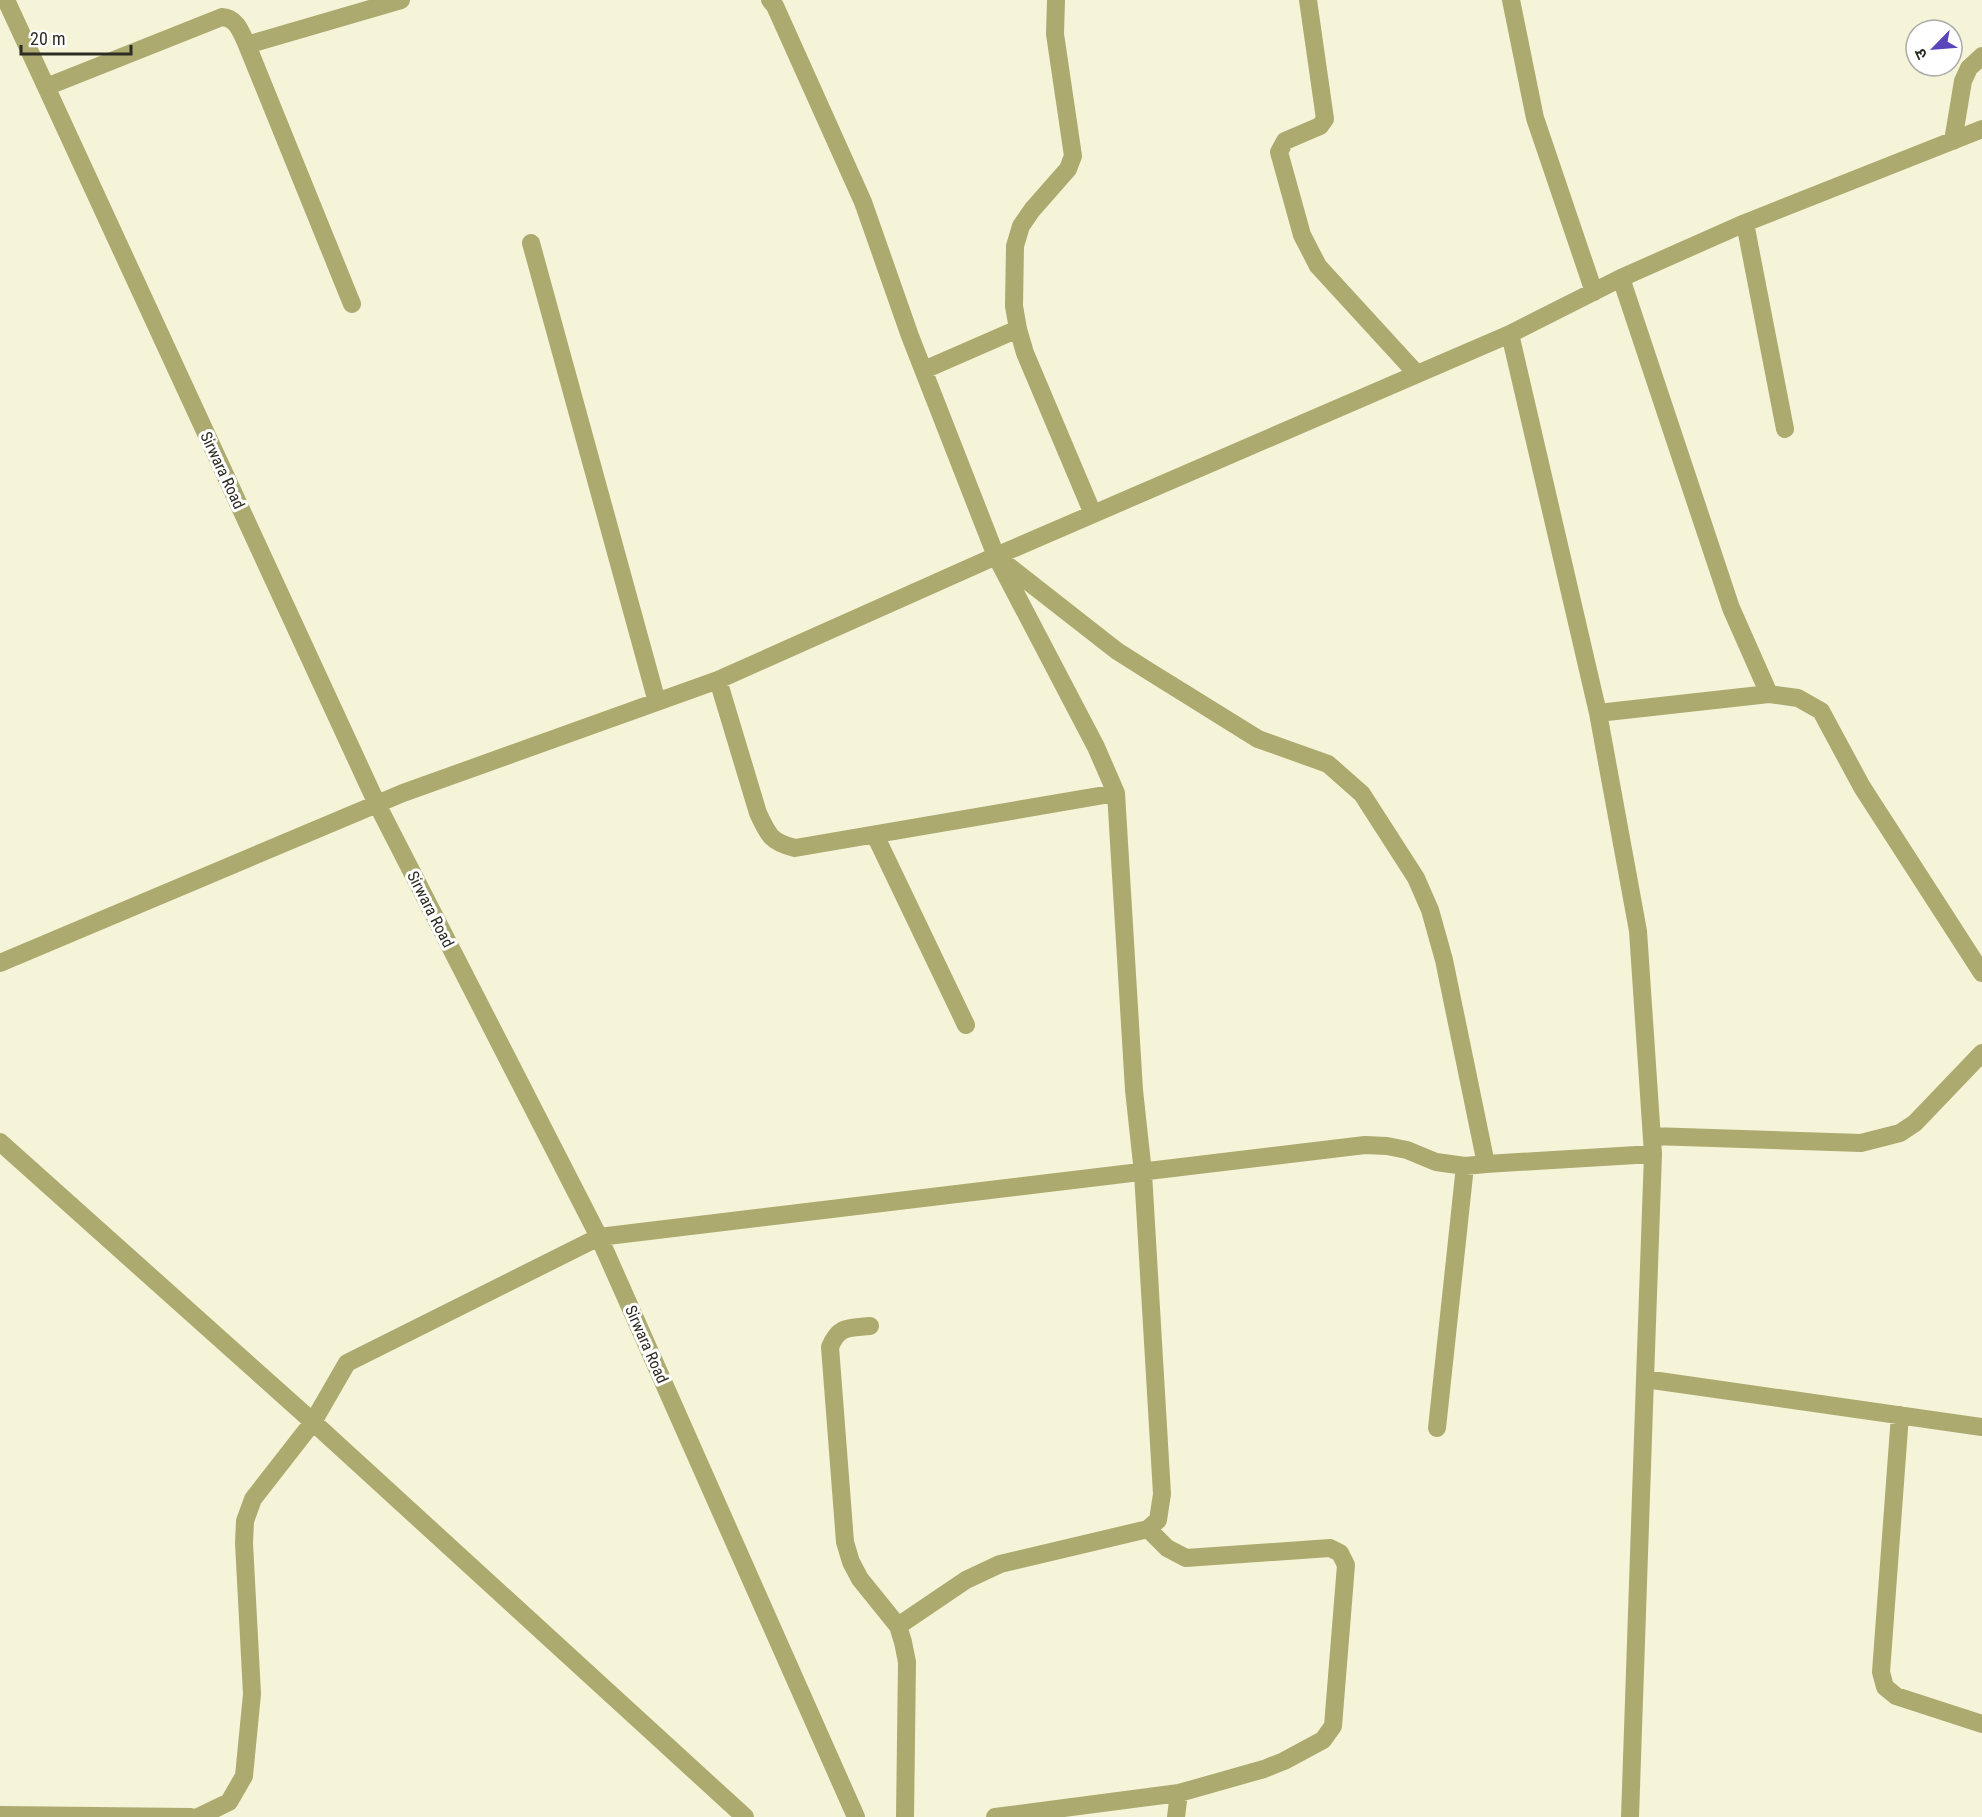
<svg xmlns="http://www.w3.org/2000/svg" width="1982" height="1817" font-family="'Roboto Condensed','Noto Sans Devanagari',sans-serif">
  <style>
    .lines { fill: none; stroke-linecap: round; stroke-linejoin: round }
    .minor { stroke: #acaa6f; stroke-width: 18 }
    .labels { text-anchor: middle; stroke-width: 6; stroke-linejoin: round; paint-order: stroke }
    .street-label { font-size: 16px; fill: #2d2c22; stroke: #fff }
  </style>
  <rect width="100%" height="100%" fill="#f5f4d8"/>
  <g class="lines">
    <path class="minor" d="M6,0L377,804L599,1237L856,1817
      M770,0L775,6L863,202L910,336L996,556L1096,747L1116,793L1134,1090L1143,1173L1162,1494L1158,1520L1148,1529L1000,1564L966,1580L898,1626
      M1056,0L1055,34L1073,156L1068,169L1032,210L1021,226L1015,246L1014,306L1018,329L1025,353L1093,514
      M1308,0L1325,119L1320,126L1285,141L1279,152L1302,235L1318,266L1417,374
      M1511,0L1535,118L1594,292
      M247,45L401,0
      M46,87L222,17C237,18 241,32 247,45L352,304
      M1953,141L1963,81L1969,68L1982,56
      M1745,223L1785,429
      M531,243L657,702
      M1621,278L1731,608L1769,694L1798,698L1821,711L1862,787L1982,973
      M1510,334L1598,713L1638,931L1653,1154L1645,1379L1982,1427
      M924,370L1018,329
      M1002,561L1117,651L1147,670L1258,739L1328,764L1362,794L1416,878L1430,910L1444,960L1486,1164L1653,1154
      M718,680L758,813C768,835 771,842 795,848L1116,793
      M1598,713L1769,694
      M875,835L966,1025
      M0,963L403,793L718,680L996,556L1510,334L1621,278L1745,223L1982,129
      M1652,1136L1861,1143L1900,1133L1915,1123L1982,1053
      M0,1142L313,1422L745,1817
      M870,1326C849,1328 839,1325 830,1347L845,1542L851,1562L860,1579L898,1626L903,1642L907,1662L905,1817
      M1900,1415L1881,1672L1885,1687L1896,1696L1982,1724
      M1437,1428L1465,1166
      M0,1815L191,1817
      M198,1817L229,1802L244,1776L252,1694L244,1543L245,1521L253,1499L313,1422L347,1363L599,1237L1365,1145L1387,1146L1407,1150L1436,1162L1465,1166L1486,1164
      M995,1817L1179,1793L1264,1769L1284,1761L1323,1740L1333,1726L1346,1565L1340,1553L1330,1548L1186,1558L1167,1548L1148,1529
      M1176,1817L1179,1793
      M1630,1817L1645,1379"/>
  </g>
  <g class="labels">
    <g class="street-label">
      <text transform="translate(223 470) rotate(65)" y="6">Sirwara Road</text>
      <text transform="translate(431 909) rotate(63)" y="6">Sirwara Road</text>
      <text transform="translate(647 1344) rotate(66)" y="6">Sirwara Road</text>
    </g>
  </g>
  <g transform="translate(1934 48) rotate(245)"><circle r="28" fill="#ffffff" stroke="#ababa7" stroke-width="1.5"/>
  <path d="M0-4.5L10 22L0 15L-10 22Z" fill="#5b45bd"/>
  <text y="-9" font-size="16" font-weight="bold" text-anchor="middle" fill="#2d2c22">उ</text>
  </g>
  <path d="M21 45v9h110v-9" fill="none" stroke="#2d2c22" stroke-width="3"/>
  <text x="30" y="45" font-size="18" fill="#2d2c22" stroke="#ffffff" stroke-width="4.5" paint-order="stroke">20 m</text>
</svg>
